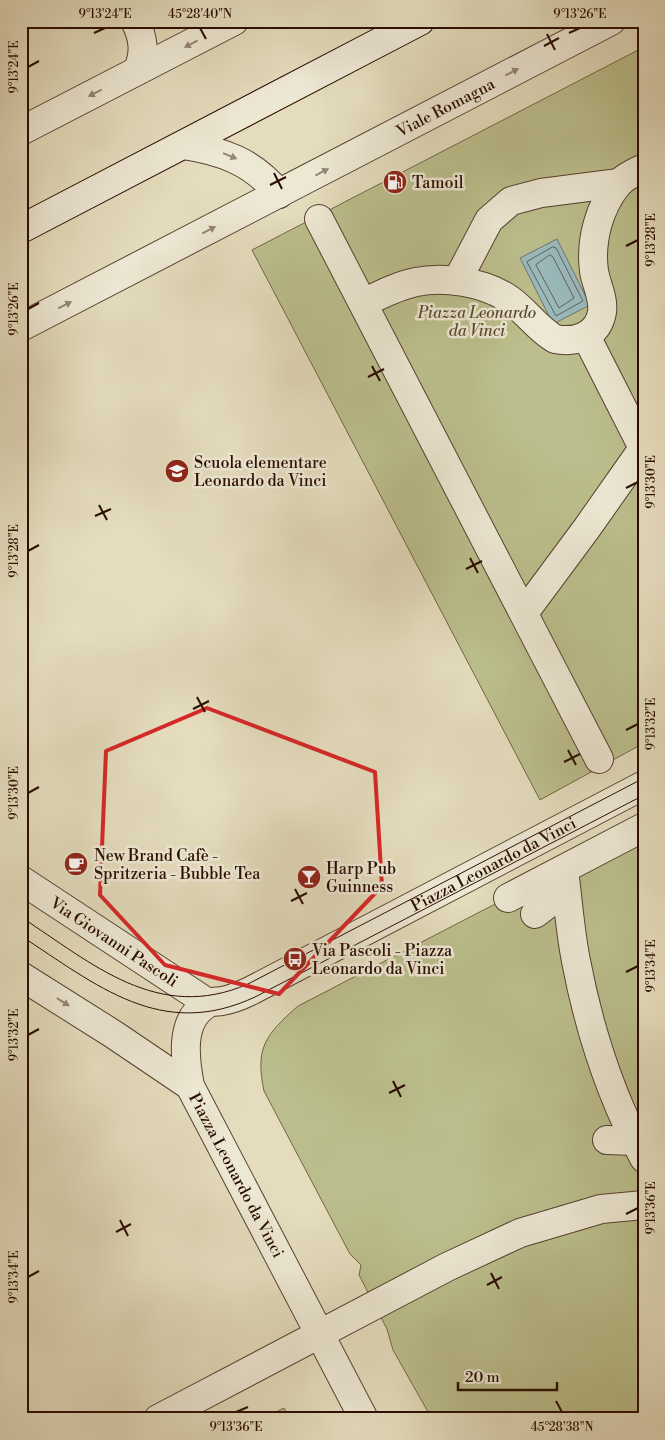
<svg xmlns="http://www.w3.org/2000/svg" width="665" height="1440" font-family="'Libre Bodoni',serif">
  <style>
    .green { fill: #bbbe8c; stroke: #726546 }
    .water { fill: #9ab9bb; stroke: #6d7471 }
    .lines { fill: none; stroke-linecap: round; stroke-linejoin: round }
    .shore { stroke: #62625e; stroke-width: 1 }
    .street-casing { stroke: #584030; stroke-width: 30 }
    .secondary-casing { stroke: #2a0c01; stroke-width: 30 }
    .street { stroke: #ede8d4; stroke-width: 28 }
    .secondary { stroke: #ede8d4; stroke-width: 28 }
    .tram { stroke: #2a0c01; stroke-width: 1 }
    .oneway { fill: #958575 }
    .marked { fill: none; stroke: #d62828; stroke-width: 4; stroke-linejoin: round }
    .ticks { fill: none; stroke: #2a0c01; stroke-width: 2 }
    .labels { text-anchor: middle; stroke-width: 5; stroke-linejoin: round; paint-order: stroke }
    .street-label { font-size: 16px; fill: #2a0c01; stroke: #ede8d4 }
    .poi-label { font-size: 16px; fill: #2a0c01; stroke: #ede8d4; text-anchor: start }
    .park-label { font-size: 16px; font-style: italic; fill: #5d4a32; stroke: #ede8d4 }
    .neatline { fill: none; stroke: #2a0c01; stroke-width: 2 }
    .ticks-label { font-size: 12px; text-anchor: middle; fill: #2a0c01 }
  </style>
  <rect width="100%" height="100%" fill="#e4dcbd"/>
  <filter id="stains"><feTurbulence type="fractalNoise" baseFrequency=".004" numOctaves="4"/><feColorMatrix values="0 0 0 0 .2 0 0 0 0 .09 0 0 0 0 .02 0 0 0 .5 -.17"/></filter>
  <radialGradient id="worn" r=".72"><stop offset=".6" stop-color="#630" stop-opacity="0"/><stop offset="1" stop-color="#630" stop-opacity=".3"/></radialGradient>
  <path class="green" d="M644,47V743L540,800L252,250Z
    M644,827V1412L631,1419H432L393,1350L387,1329L359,1275L361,1265L350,1254L264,1091C255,1048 265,1035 298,1006Z
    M284,1408L290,1419H262Z"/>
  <path class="water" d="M557,239L590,305L553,324L520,258Z"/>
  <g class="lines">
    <path class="shore" d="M553,247L556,248L583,301L556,316L527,262Z
      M550,255L553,257L574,298L559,308L536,265Z"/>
    <g class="street-casing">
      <g id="street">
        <path d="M135,21C144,39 145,52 138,70"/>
        <path d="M21,131L234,21"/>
        <path d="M183,145C223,151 253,162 279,194"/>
        <path d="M319,219L599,759"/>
        <path d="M457,281L489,220L511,201L541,193L619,183"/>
        <path d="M363,303C380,295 397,286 416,282C444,276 481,282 506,297C524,308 536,328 555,339C576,343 598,336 602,312C604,298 596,284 594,271C590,241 599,207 618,184C624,177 635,172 644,168"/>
        <path id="s1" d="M21,327L611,21"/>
        <path d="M586,336L642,446"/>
        <path d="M524,613L587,528L644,447"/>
        <path d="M564,870C568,900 570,931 576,961C589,1029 611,1097 644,1158"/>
        <path id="s2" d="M21,880L208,1003"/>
        <path d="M508,898L644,827"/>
        <path d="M535,914L566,890"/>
        <path d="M21,976L113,1034L190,1086"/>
        <path d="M607,1140L634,1141"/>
        <path d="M158,1419L447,1267L520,1233L601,1209L644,1205"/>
        <path id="s3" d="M364,1419L190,1086C185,1060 179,1020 207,1004C211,1001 217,1002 222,1001C234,999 247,993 258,987L644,785"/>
      </g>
    </g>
    <g class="secondary-casing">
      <path id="secondary" d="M21,229L420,21"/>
    </g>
    <use href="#street" class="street"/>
    <use href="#secondary" class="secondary"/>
    <path class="tram" d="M21,917C93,964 158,1023 248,984L644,778
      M21,936C97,985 161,1041 255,997L644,795"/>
  </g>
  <defs><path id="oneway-solid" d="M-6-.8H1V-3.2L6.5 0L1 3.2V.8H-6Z" transform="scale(1.25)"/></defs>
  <g class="oneway">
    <use href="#oneway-solid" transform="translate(191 44) rotate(152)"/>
    <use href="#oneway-solid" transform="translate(512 72) rotate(-27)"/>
    <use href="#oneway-solid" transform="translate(95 93) rotate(153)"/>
    <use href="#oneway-solid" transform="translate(230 156) rotate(22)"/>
    <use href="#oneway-solid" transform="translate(322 172) rotate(-28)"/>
    <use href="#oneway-solid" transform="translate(209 230) rotate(-27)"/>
    <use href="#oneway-solid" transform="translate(65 305) rotate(-27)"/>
    <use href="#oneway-solid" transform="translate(63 1002) rotate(32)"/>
  </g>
  <path class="marked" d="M207,708L375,772L382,886L279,994L165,965L100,895L106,751Z"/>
  <path class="ticks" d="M200,28L206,39M94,33L105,28M569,33L580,28M547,34L555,50M544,46L559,38M28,67L39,61M274,173L282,189M270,185L286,177M626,246L638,240M28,309L39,303M372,366L380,381M368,377L384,369M626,488L638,482M99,505L107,520M95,516L111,509M28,551L39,545M470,558L478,573M466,569L482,561M197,697L205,712M193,709L209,701M626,730L638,724M568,750L576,765M564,762L580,754M28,793L39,787M295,889L303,904M291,901L307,893M626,972L638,966M28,1035L39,1029M393,1081L401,1097M389,1093L405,1085M626,1214L638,1208M120,1220L128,1236M116,1232L131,1224M491,1273L499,1289M28,1277L39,1271M487,1285L502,1277M556,1401L562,1412M236,1412L248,1407"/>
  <defs>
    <g id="fuel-disc" transform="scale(1.25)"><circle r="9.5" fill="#8f2418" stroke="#ede8d4"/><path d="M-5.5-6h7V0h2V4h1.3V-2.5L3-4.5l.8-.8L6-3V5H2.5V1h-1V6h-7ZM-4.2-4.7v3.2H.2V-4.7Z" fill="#fff"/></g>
    <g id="school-disc" transform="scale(1.25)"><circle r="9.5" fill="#8f2418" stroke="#ede8d4"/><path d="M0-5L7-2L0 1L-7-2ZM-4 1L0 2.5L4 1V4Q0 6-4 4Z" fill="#fff"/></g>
    <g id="cafe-disc" transform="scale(1.25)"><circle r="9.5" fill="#8f2418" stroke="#ede8d4"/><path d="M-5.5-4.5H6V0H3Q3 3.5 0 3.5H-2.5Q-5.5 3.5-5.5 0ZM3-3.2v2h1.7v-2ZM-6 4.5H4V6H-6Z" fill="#fff"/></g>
    <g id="bar-disc" transform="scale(1.25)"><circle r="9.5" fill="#8f2418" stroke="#ede8d4"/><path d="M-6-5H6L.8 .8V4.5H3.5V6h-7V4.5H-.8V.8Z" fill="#fff"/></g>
    <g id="bus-disc" transform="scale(1.25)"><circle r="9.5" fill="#8f2418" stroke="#ede8d4"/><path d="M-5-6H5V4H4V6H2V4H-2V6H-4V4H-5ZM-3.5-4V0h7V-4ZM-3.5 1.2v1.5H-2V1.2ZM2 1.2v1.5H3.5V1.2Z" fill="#fff"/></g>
  </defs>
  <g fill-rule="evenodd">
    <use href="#fuel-disc" x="395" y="182"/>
    <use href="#school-disc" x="177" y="471"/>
    <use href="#cafe-disc" x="76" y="864"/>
    <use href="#bar-disc" x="309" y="877"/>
    <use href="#bus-disc" x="295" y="959"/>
  </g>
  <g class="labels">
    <g class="street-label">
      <text dy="6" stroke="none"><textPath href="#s1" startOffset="478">Viale Romagna</textPath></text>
      <text dy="6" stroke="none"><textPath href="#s3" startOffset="785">Piazza Leonardo da Vinci</textPath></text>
      <text dy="6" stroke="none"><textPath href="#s2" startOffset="112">Via Giovanni Pascoli</textPath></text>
      <text transform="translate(237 1175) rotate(62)" y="6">Piazza Leonardo da Vinci</text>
    </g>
    <g class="poi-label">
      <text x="412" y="188">Tamoil</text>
      <text x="194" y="468">Scuola elementare<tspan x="194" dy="18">Leonardo da Vinci</tspan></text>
      <text x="94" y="861">New Brand Cafè -<tspan x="94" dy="18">Spritzeria - Bubble Tea</tspan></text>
      <text x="326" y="874">Harp Pub<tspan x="326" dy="18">Guinness</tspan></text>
      <text x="312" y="956">Via Pascoli - Piazza<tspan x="312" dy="18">Leonardo da Vinci</tspan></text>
    </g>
    <g class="park-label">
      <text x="477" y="318">Piazza Leonardo<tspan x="477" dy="18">da Vinci</tspan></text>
    </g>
  </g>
  <rect width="665" height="1440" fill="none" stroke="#e4dcbd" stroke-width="55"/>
  <path d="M458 1382v8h99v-8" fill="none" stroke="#2a0c01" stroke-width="2.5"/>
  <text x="465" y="1382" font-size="15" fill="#2a0c01" stroke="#ede8d4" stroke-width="4" paint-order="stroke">20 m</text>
  <rect x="28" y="28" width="610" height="1384" class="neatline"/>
  <g class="ticks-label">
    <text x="105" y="18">9°13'24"E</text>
    <text x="200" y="18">45°28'40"N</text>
    <text x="580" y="18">9°13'26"E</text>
    <text transform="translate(14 67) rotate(-90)" y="4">9°13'24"E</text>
    <text transform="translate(651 240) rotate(-90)" y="4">9°13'28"E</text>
    <text transform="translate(14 309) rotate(-90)" y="4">9°13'26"E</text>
    <text transform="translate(651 482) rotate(-90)" y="4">9°13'30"E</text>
    <text transform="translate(14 551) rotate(-90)" y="4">9°13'28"E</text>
    <text transform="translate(651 724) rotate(-90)" y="4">9°13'32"E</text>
    <text transform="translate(14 793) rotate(-90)" y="4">9°13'30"E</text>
    <text transform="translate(651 966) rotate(-90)" y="4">9°13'34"E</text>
    <text transform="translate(14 1035) rotate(-90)" y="4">9°13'32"E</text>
    <text transform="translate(651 1208) rotate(-90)" y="4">9°13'36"E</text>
    <text transform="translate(14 1277) rotate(-90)" y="4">9°13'34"E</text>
    <text x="236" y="1431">9°13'36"E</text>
    <text x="562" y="1431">45°28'38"N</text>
  </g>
  <rect width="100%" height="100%" filter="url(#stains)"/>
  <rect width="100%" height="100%" fill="url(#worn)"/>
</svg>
